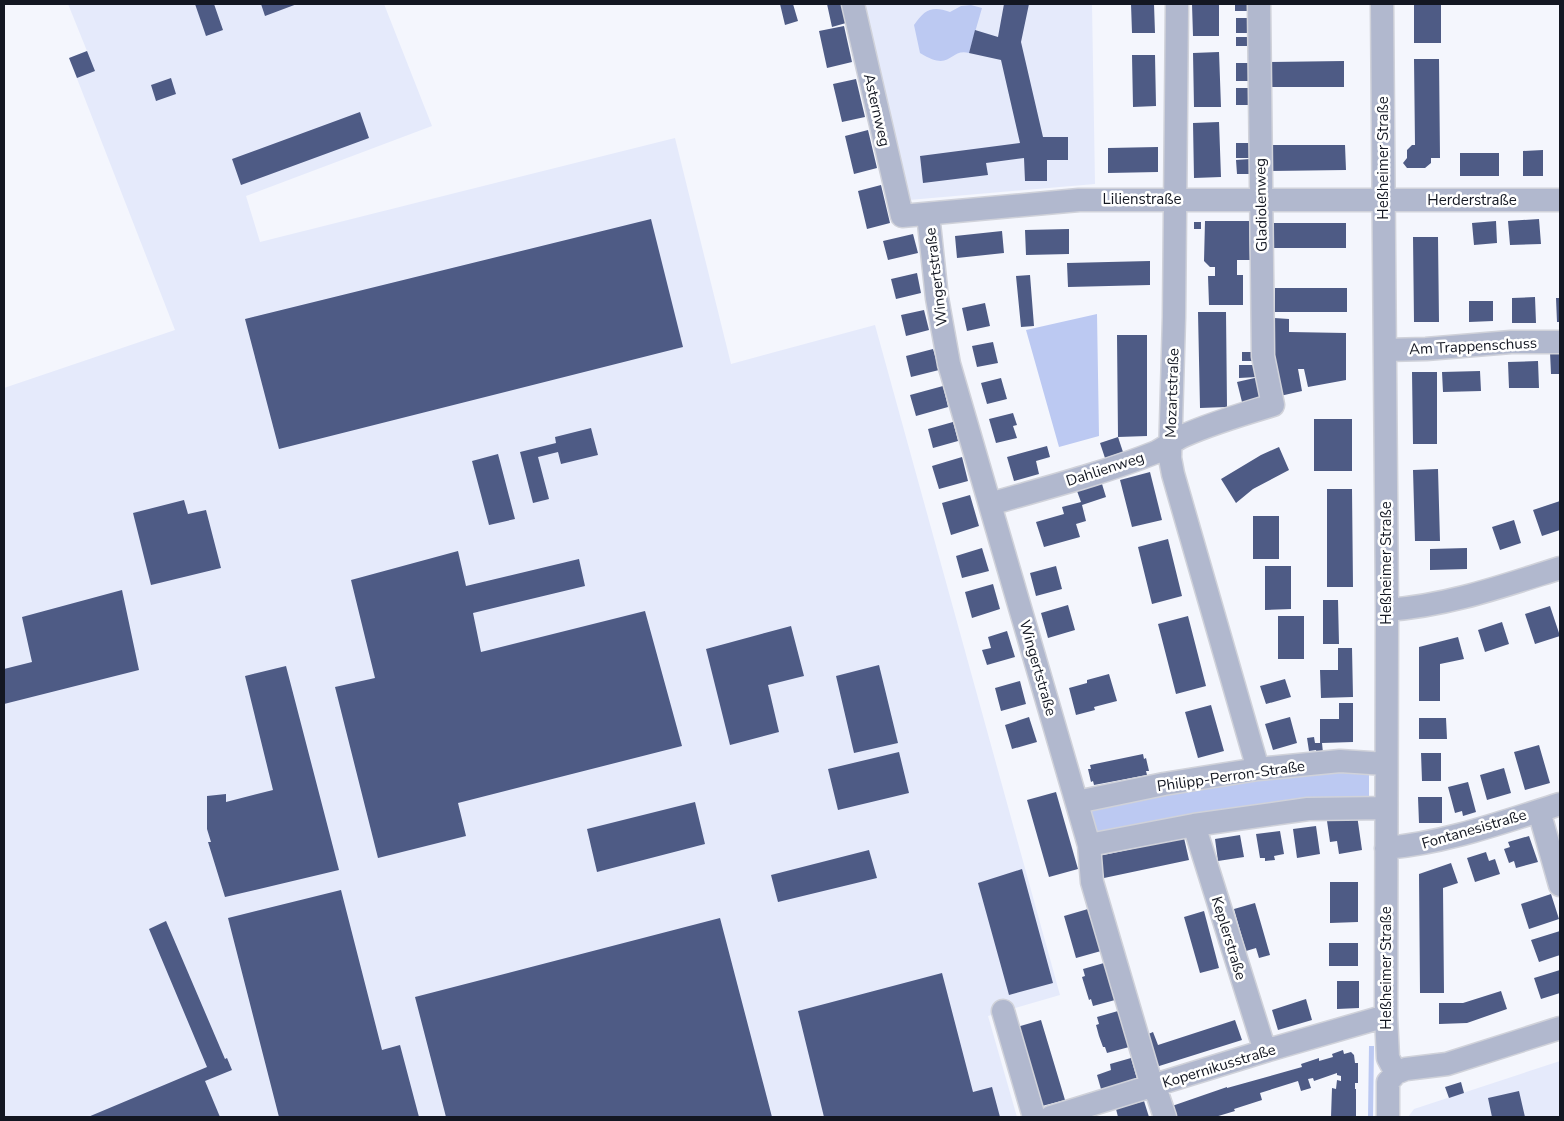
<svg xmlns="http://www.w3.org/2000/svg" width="1564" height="1121" font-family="'Nunito Sans',sans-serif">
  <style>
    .built { fill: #e5eafb }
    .green { fill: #bcc9f2 }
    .building { fill: #4e5b85 }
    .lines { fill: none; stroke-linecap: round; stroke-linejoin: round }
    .minor-casing { stroke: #d0d2da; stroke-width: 25 }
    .minor { stroke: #b1b8ce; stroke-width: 22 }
    .labels { text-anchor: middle; stroke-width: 5; stroke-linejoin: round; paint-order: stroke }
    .street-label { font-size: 15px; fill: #131722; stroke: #fff }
  </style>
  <rect width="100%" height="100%" fill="#f4f6fd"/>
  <path class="built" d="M68,4H384L432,126L246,196L260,242L675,138L731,364L875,325L1060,995L988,1016L1017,1117H4V388L175,330L69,58L87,51Z
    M863,4H1092L1095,184L909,200Z
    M1560,1061V1117H1408L1414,1109Z"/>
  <path class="green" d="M971,5L982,8L969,53C949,48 952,73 920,53L914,25C924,10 932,5 950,12L961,6Z
    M1097,314L1099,436L1059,447L1026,330Z
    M1369,765V806L1093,841L1083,804L1165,788Z
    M1369,1046H1374L1373,1117H1368Z"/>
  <path class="building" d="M195,4H214L223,30L206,36Z
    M261,4H297L265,16Z
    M780,4H793L798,21L785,25Z
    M827,4H841L846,23L832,27Z
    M1004,4H1029L1021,42L1043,137H1068V160H1047V181H1025L1024,158L986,163L988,175L923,183L920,156L1020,143L1001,60L969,53L975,30L998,37Z
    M1131,4H1154L1155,33H1132Z
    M1192,4H1219V36H1193Z
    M1235,4H1249V11H1235Z
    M1414,4H1441V43H1414Z
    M1236,18H1249V33H1236Z
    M844,26L852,62L827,68L819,31Z
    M1236,37H1249V46H1236Z
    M87,51L95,71L77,78L69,58Z
    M1219,52L1221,107H1194L1193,53Z
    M1132,55H1155L1156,106L1133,107Z
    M1414,59H1439L1440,158H1431V163L1425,168H1407L1403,163L1407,158V150L1412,145H1415Z
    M1344,61V87H1268V62Z
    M1236,63H1250V81H1236Z
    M171,78L176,94L156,101L151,85Z
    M856,79L865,117L842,122L833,84Z
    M1236,88H1250V105H1236Z
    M360,112L369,138L241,185L232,159Z
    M1219,122L1221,177L1194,178L1193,123Z
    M868,130L877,168L854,174L845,136Z
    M1236,143H1250V158H1236Z
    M1269,145H1345L1346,170L1270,171Z
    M1158,147V172L1108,173V148Z
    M1543,150V176H1523V151Z
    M1460,153H1499V176H1460Z
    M1250,159V174H1237L1236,160Z
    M881,185L890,223L867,229L858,191Z
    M651,219L683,347L279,449L245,319Z
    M1539,219L1541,244L1510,245L1508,221Z
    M1205,221H1249L1250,260H1237V275H1243V305H1209L1208,276H1215V267H1210L1204,261Z
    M1496,221L1497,243L1474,245L1472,223Z
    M1194,222H1201V229H1194Z
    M1268,223H1346V248H1267Z
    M1069,229V254L1026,255L1025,230Z
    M1002,231L1004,253L957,258L955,236Z
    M913,234L918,253L888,260L883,241Z
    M1413,237H1438L1439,322H1414Z
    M1150,261V285L1068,287L1067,263Z
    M917,273L921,293L896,299L891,279Z
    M1030,275L1034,326L1021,327L1016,276Z
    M1275,288H1347V312H1275Z
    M1535,297L1536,323H1512V298Z
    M1556,298H1560V322H1557Z
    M1469,301H1493V321L1469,322Z
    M985,303L990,326L967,331L962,308Z
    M924,310L929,330L906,336L901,315Z
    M1198,312H1226L1227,407L1200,408Z
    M1274,318L1289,319V332L1346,333V380L1308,387L1304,369H1298L1302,391L1280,396L1271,353L1275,352Z
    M1117,335H1147V436L1118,437L1123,452L1105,458L1100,443L1118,437Z
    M993,342L998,363L977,367L972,346Z
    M933,349L939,370L911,377L906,356Z
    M1242,352H1257V361H1242Z
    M1550,352H1560V374H1551Z
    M1538,361L1539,388H1509L1508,362Z
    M1239,365H1257V377L1239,378Z
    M1480,371L1481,391L1443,392L1442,372Z
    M1412,372H1437V444H1413Z
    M1259,377L1265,401L1243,406L1237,382Z
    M1001,378L1007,399L987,404L981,383Z
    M943,386L948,407L916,416L910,395Z
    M1013,413L1017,425L1013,426L1017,438L996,443L989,419Z
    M1314,419H1352V471H1314Z
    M953,422L958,441L933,448L928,429Z
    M591,428L598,455L561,464L558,452L538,457L549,499L533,503L520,452L556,443L555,437Z
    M1047,446L1050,457L1036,461L1039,474L1014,481L1007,457Z
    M1279,447L1289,470L1253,489L1236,503L1221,479L1261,455Z
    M498,454L515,519L489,525L472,461Z
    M962,457L968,481L939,489L932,466Z
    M1438,469L1440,541H1415L1413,470Z
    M1150,472L1162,520L1132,527L1120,480Z
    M1102,484L1106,497L1082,505L1086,521L1076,524L1080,537L1044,547L1036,522L1064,514L1062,507L1081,502L1077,491Z
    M1327,489H1352L1353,587H1327Z
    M970,495L979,526L951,535L942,503Z
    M184,500L188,514L206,510L221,568L151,585L133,513Z
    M1560,501V530L1542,536L1533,510Z
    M1253,516H1279V559H1253Z
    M1514,520L1521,543L1500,550L1492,527Z
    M1168,539L1182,596L1152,604L1138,547Z
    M982,548L989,571L962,578L956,556Z
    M1467,548V569L1430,570V549Z
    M458,551L466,586L579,559L585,586L473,613L481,652L645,611L682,746L458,803L466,836L378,858L335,687L375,678L351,580Z
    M1056,566L1062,589L1036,596L1030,573Z
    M1265,566H1291V609L1265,610Z
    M993,584L1000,609L972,618L965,592Z
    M122,590L139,670L4,704V669L32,662L22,617Z
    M1323,600H1338L1339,644H1323Z
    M1068,605L1075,630L1048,638L1041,613Z
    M1550,606L1560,636L1535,644L1525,614Z
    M1188,616L1206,686L1176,694L1158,624Z
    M1278,616H1304V659H1278Z
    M1502,622L1509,644L1485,652L1478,630Z
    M791,626L804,676L768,685L779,732L730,745L706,649Z
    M1007,631L1015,657L987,665L982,650L991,648L988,637Z
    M1458,637L1464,659L1440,664V701H1419V647Z
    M1338,648H1352L1353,697L1321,698L1320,670H1338Z
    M879,665L898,743L854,753L836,676Z
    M286,666L339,870L225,897L208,842H211L207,829V796L226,794V802L273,790L245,676Z
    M1109,674L1117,701L1094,707L1095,710L1076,715L1069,688L1087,683V680Z
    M1285,679L1291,697L1266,704L1260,686Z
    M1020,681L1026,704L1001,711L995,688Z
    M1339,703H1353V742L1322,743L1323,753L1317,754L1316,750L1309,751L1307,738L1314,737L1315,743H1320V719H1339Z
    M1211,705L1224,751L1198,758L1185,712Z
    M1029,717L1037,742L1012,749L1005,725Z
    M1290,717L1297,743L1273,750L1265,724Z
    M1419,718H1446L1447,739H1419Z
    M1539,745L1550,783L1525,790L1514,752Z
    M899,752L909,793L838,810L828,769Z
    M1421,753H1441V781H1422Z
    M1143,754L1144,759L1146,758L1149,771H1146L1147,775L1094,785L1093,781L1091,782L1088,769H1091L1090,765Z
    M1504,768L1511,793L1487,800L1480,775Z
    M1468,782L1476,812L1463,816L1462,811L1455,813L1448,787Z
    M1056,792L1078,869L1049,877L1027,800Z
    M1418,797H1442V823H1419Z
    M695,802L705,844L597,872L587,829Z
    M1357,815L1362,850L1339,854L1337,841L1330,842L1327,821Z
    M1316,826L1320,854L1297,858L1293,829Z
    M1280,831L1284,854L1274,856L1275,860L1265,861V858H1260L1256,834Z
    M1240,835L1244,857L1218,861L1215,839Z
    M1529,836L1538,862L1516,868L1514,861L1509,863L1504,849L1510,847L1508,842Z
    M1184,838L1189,860L1104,878L1099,856Z
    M869,850L877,878L778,902L771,875Z
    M1486,852L1489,861L1495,859L1500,874L1475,882L1467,858Z
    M1451,863L1458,883L1443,888L1444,993H1420L1419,874Z
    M1022,869L1053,983L1009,995L978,883Z
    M1330,882H1358V922L1330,923Z
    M341,890L382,1050L400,1045L419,1117H279L228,918Z
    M1551,894L1559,919L1529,929L1521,904Z
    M1255,903L1270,955L1259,958L1256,948L1246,951L1234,909Z
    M1088,909L1101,951L1076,958L1064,916Z
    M1204,911L1219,968L1200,973L1184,917Z
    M720,918L772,1117H446L415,997Z
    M166,921L225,1059L227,1058L232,1070L205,1081L220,1117H88L207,1067L149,929Z
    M1560,931V955L1539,962L1531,940Z
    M1329,943H1358V966H1329Z
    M1104,963L1115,1000L1093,1006L1091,999L1089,1000L1082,977L1085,976L1083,969Z
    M1560,970V993L1541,999L1534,978Z
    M942,973L973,1092L992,1087L1000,1117H824L798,1011Z
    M1337,981H1359V1008L1337,1009Z
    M1501,991L1507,1009L1467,1023L1439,1024V1003H1463Z
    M1306,999L1312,1020L1278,1030L1272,1010Z
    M1118,1011L1129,1047L1107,1053L1105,1047H1103L1099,1036L1096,1025L1099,1024L1097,1017Z
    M1041,1020L1065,1100L1042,1106L1017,1027Z
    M1235,1020L1242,1040L1156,1067L1146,1035L1153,1032L1158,1045Z
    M1343,1050L1344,1054L1351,1052L1354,1055L1355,1063H1358V1083H1355V1089H1356V1117H1331L1332,1088L1336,1089L1337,1080L1341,1081V1076L1337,1075V1073L1314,1081L1313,1078L1308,1079L1311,1088L1301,1091L1298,1081L1260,1093L1262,1100L1234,1109L1235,1111L1215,1117H1175L1172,1106L1227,1087V1088L1302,1067L1301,1064L1319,1058V1061L1333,1057L1332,1054Z
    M1131,1058L1137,1079L1101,1089L1097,1075L1111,1070L1110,1064Z
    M1461,1082L1464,1093L1449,1098L1445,1087Z
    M1519,1091L1525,1117H1492L1488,1098Z
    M1144,1101L1149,1117H1118L1116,1109Z"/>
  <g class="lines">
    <g class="minor-casing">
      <path id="minor" d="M853,4L902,216L1079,200H1560
        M1177,4L1174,317L1170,458L1173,474L1258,769
        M1382,4L1387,610L1386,1016L1388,1058L1396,1073
        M928,214L937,298L949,364L1089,845L1092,882L1152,1086L1158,1096L1165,1117
        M1385,350L1426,349L1511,342H1560
        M990,504C1045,488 1101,474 1154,453C1164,449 1172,441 1183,436C1212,423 1243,414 1273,405L1263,356L1259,4
        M1387,610C1447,606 1503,586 1560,568
        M1077,802L1164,784L1258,769L1340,761L1386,764
        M1539,811L1560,885
        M1194,825L1265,1051
        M1089,845L1194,825L1308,809L1385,808
        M1386,848C1446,843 1503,822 1560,804
        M1003,1011L1034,1117
        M1051,1117L1265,1051L1386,1016
        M1388,1117V1082L1396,1073L1406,1069L1447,1064L1560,1028"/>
    </g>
    <use href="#minor" class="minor"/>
  </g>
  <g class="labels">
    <g class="street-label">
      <text transform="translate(877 110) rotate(77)" y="5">Asternweg</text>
      <text transform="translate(1383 158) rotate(-90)" y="5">Heßheimer Straße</text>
      <text x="1142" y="204">Lilienstraße</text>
      <text x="1472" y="205">Herderstraße</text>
      <text transform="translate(1261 205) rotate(-91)" y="5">Gladiolenweg</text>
      <text transform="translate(936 277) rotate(-97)" y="5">Wingertstraße</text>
      <text transform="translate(1473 346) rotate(-3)" y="5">Am Trappenschuss</text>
      <text transform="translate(1172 393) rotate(-88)" y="5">Mozartstraße</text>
      <text transform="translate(1105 469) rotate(-18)" y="5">Dahlienweg</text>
      <text transform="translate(1386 563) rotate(-90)" y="5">Heßheimer Straße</text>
      <text transform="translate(1038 668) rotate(74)" y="5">Wingertstraße</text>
      <text transform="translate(1231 776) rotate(-8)" y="5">Philipp-Perron-Straße</text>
      <text transform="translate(1474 829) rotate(-16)" y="5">Fontanesistraße</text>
      <text transform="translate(1229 938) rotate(73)" y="5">Keplerstraße</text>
      <text transform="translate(1386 968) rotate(-90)" y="5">Heßheimer Straße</text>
      <text transform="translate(1219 1066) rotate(-17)" y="5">Kopernikusstraße</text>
    </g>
  </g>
  <rect width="1564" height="1121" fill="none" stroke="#131722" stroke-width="10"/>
</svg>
